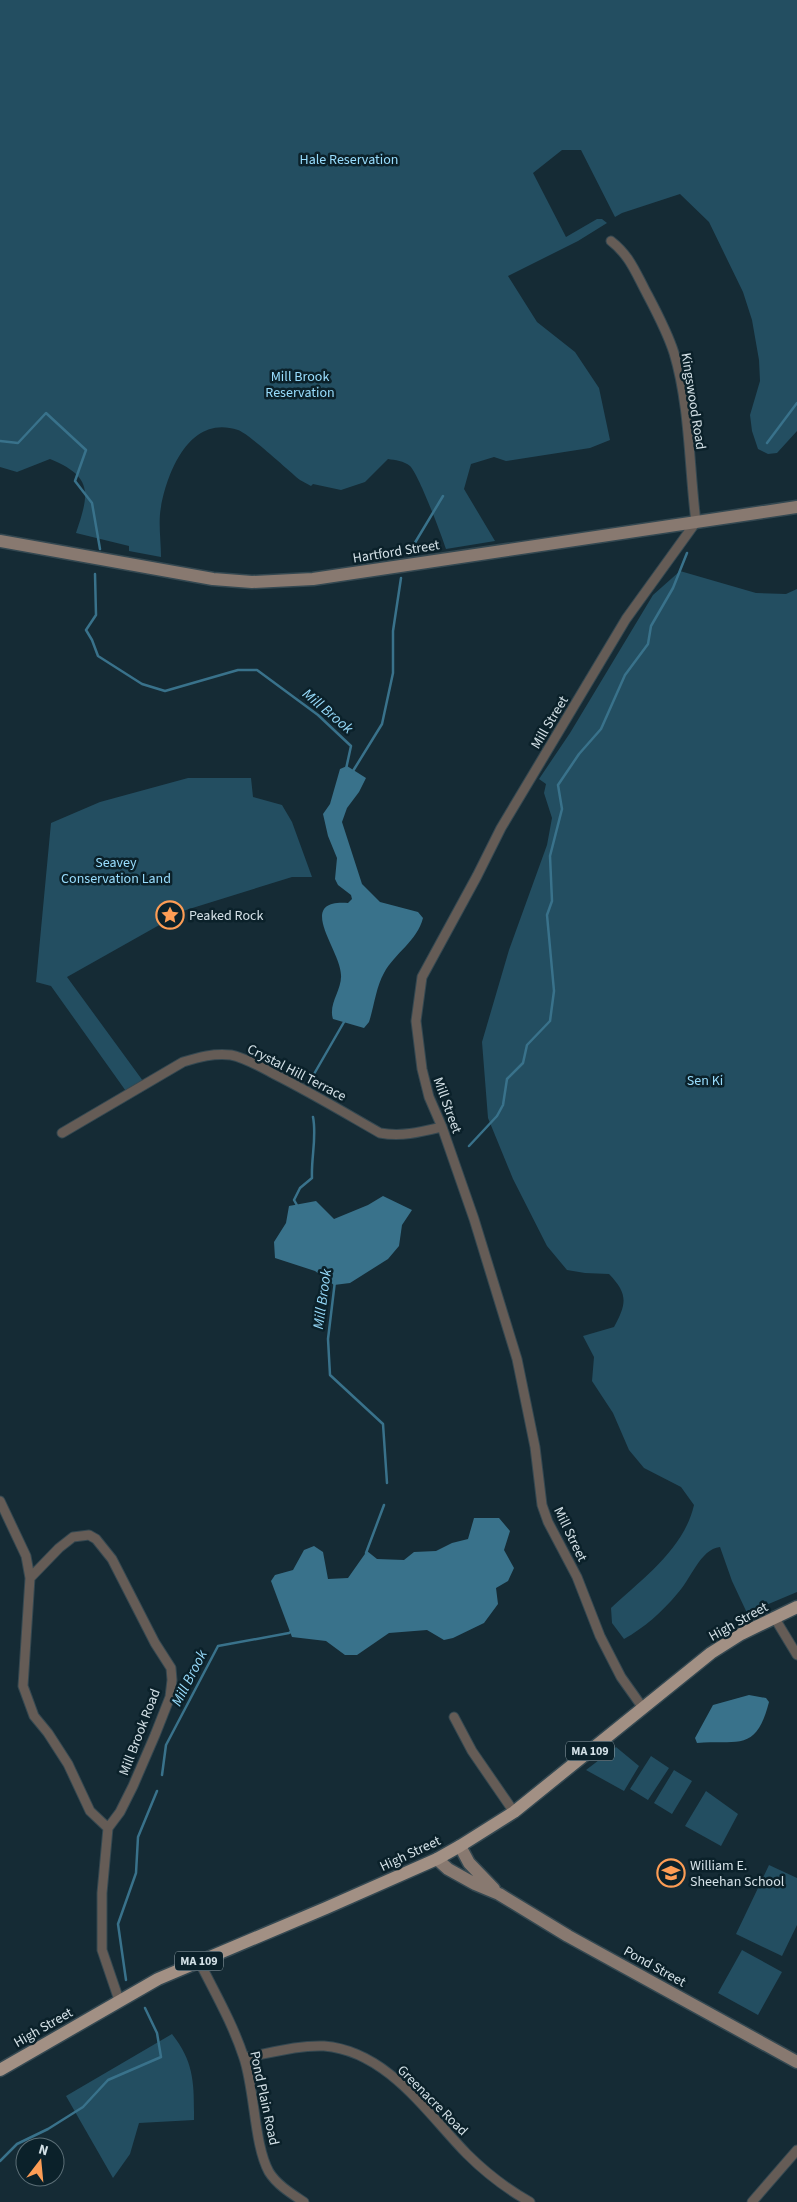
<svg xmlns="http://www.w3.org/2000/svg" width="797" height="2202" font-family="'Source Sans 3',sans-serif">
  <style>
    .green { fill: #234e61 }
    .water { fill: #39728b }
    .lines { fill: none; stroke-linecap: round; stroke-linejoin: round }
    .stream { stroke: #39728b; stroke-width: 2.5 }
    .street-casing { stroke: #344851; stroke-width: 11 }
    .secondary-casing { stroke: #344851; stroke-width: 15 }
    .primary-casing { stroke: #344851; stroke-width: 15 }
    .street { stroke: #655c56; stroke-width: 9 }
    .secondary { stroke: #887970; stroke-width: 12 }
    .primary { stroke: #a29084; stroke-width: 12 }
    .labels { text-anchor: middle; stroke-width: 5; stroke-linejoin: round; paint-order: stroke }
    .shield { fill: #0b212a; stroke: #98a7ae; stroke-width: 1 }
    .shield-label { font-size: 12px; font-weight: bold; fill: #d4e1e7 }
    .park-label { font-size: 14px; fill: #99ddfd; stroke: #0b212a }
    .street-label { font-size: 14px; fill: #d4e1e7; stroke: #0b212a }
    .poi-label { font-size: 14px; fill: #d4e1e7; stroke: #0b212a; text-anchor: start }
    .water-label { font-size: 15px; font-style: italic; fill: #97dbfb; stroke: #0b212a }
  </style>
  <rect width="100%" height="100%" fill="#152b35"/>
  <path class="green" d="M0,0H797V431L777,453L768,454L758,449L752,431L750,415L760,381L759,360L752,320L743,292L709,222L680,194L622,213L615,217L581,150H562L533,173L566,237L597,219H602L607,223L578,241L508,276L537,322L575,352L599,388L610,440L590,448L506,461L494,457L471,464L464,489L495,541L446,549C441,534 419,475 410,466C404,461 395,460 388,459L365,482L341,490L313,484L311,486L300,480C289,471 248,433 238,430C191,414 168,469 161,507C158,522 161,541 161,557L129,551V546L76,533C89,494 94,477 50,459L17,472L0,467Z
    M680,571L756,593L786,594L797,589V1592L747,1613L732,1581L720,1547C700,1549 690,1581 677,1594C662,1612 644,1628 624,1639L612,1623L611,1608C643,1578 684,1549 694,1505L681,1487L644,1468L629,1450L613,1413L592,1381L594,1357L583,1336L614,1327C627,1303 628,1294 609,1274L585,1273L567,1270L547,1246L513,1179L488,1118L482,1042L509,950L547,845L552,818L544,793L546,784L539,779L570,733L653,595Z
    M188,778H251L253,797L282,805L292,822L312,877H292L186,910L67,977L143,1081L128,1094L51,986L36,982L51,823L100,802Z
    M616,1747L639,1766L624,1791L586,1770Z
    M651,1756L669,1768L648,1800L630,1789Z
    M674,1770L692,1781L672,1814L654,1803Z
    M706,1791L738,1814L721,1846L685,1826Z
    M769,1865L797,1878V1925L782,1956L736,1934Z
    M742,1950L782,1972L758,2015L718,1993Z
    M172,2034C195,2063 194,2085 194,2120L139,2123L130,2154L113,2178L66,2096Z"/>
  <path class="water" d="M347,766L366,778L359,792L347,808L342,822L362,884L380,902L418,912L423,918C417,941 395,953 384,973C376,987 374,1007 369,1022L364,1028L333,1019C328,1004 342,990 341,975C341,950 294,899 348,903L352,899L351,895L338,885L335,879L337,858L328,836L323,814L330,804L340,769Z
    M383,1196L412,1210L402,1225L399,1246L388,1259L350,1283L334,1285L315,1271L275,1258L274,1242L286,1223L289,1206L316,1201L334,1219L368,1205Z
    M474,1518H499L510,1531L504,1550L514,1568L508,1581L496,1588L498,1604L484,1623L453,1638L444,1640L427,1630L389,1633L357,1655H345L326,1641L292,1637L271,1581L275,1575L293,1570L304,1550L314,1546L323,1552L328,1579L348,1578L367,1551L377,1559L404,1560L414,1552L436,1551L452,1543L468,1539Z
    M749,1695L766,1698L769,1702C756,1752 740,1740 697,1743L695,1738L713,1705Z"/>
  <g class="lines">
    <path class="stream" d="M0,441L18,443L46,413L86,450L75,481L92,503L100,549
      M767,443L797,403
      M413,546L443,496
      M95,574L96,615L86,630L92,640L98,656L142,684L165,691L238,670H257L318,715L351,746L346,769
      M353,771L382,724L393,673V631L401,578
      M310,1081L344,1022
      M469,1146L497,1116L503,1105L507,1079L523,1063L527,1045L550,1021L554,991L547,915L552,901L550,856L562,809L558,785L579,754L601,729L625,675L648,644L651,626L673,588L687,553
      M298,1207L294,1200L300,1188L312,1178C311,1157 317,1137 313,1117
      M335,1281L328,1339L330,1375L383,1424L387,1483
      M366,1553L384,1505
      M162,1775L166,1745L218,1646L289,1633L292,1631
      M126,1980L118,1924L136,1873L138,1837L157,1791
      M0,2161L17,2144L48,2129L83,2107L108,2080L161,2057L157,2033L145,2008"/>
    <g class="street-casing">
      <path id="street" d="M611,241C629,255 635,271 645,290C656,311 667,331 674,353C690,406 689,467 696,522L626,619L501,828L477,876L422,977L416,1021L422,1069L429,1097L442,1127L474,1219L517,1359L535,1447L542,1505L548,1522L577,1577L600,1636L621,1677L643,1708
        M62,1133L183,1062C199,1057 214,1053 231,1055C246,1058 261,1067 274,1074C310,1092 345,1113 380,1133C402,1137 421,1132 442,1127
        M0,1501L26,1556L30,1578L23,1686L34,1716L48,1733L68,1764L90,1811L108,1828
        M30,1578L59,1548L73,1537L89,1535L96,1539L112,1559L155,1643L171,1668L172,1680L170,1697L155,1735L133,1786L120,1812L108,1828L102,1893V1950L119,2000
        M774,1617L797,1655
        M454,1717L472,1751L514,1812
        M199,1961C215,1993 233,2024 244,2058C255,2091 254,2145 269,2172C277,2185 292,2194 304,2202
        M244,2058C271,2053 297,2045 324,2046C387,2051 427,2113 467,2154C486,2173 507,2189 530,2202
        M752,2202L797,2150"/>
    </g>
    <g class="secondary-casing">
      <path id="secondary" d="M0,541L213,579L252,582L313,579L797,507
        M460,1846L469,1863L494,1889
        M437,1859L448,1869L475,1884L499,1894L568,1936L797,2062"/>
    </g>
    <g class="primary-casing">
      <path id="primary" d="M0,2070L158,1979L326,1908L437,1859L460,1846L514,1812L711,1653L741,1634L797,1607"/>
    </g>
    <use href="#street" class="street"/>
    <use href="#secondary" class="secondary"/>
    <use href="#primary" class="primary"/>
  </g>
  <defs>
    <g id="sight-ring" transform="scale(1.4375)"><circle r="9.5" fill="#0b212a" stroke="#fd9d55" stroke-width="1.5"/><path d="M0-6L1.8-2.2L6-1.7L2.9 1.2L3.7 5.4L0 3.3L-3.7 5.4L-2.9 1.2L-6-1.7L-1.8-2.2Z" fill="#fd9d55"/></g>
    <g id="school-ring" transform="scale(1.4375)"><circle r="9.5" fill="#0b212a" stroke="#fd9d55" stroke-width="1.5"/><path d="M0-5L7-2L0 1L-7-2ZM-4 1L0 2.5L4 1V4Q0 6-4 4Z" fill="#fd9d55"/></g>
  </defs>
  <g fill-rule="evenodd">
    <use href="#sight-ring" x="170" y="915"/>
    <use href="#school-ring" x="671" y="1873"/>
  </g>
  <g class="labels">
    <g class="shield">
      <rect x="566" y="1741.5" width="48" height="19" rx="4"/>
      <rect x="175" y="1951.5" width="48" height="19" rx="4"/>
    </g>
    <g class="shield-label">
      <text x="590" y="1755">MA 109</text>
      <text x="199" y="1965">MA 109</text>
    </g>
    <g class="park-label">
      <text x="349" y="164">Hale Reservation</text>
      <text x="300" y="381">Mill Brook<tspan x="300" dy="16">Reservation</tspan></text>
      <text x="116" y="867">Seavey<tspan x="116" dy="16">Conservation Land</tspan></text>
      <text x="705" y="1085">Sen Ki</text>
    </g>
    <g class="street-label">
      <text transform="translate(694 401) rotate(81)" y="5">Kingswood Road</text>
      <text transform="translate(396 551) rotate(-9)" y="5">Hartford Street</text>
      <text transform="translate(549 722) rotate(-59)" y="5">Mill Street</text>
      <text transform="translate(297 1072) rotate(27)" y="5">Crystal Hill Terrace</text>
      <text transform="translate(448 1105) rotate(70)" y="5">Mill Street</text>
      <text transform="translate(571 1534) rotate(64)" y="5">Mill Street</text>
      <text transform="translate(738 1621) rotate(-29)" y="5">High Street</text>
      <text transform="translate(139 1732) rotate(-69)" y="5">Mill Brook Road</text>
      <text transform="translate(410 1853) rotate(-25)" y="5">High Street</text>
      <text transform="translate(655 1966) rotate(29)" y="5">Pond Street</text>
      <text transform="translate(43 2027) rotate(-30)" y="5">High Street</text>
      <text transform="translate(265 2098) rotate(78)" y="5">Pond Plain Road</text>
      <text transform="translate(433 2100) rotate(45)" y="5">Greenacre Road</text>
    </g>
    <g class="poi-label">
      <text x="189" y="920">Peaked Rock</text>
      <text x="690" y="1870">William E.<tspan x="690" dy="16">Sheehan School</tspan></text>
    </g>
    <g class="water-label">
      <text transform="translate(328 711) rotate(40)" y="5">Mill Brook</text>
      <text transform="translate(322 1299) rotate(-82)" y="5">Mill Brook</text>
      <text transform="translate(189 1678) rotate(-63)" y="5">Mill Brook</text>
    </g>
  </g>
  <g transform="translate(40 2162) rotate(16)"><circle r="24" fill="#0b212a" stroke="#5b6e76"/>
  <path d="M0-4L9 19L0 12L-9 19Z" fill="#fd9d55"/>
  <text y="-8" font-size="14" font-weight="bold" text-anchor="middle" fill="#d4e1e7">N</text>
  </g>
</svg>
